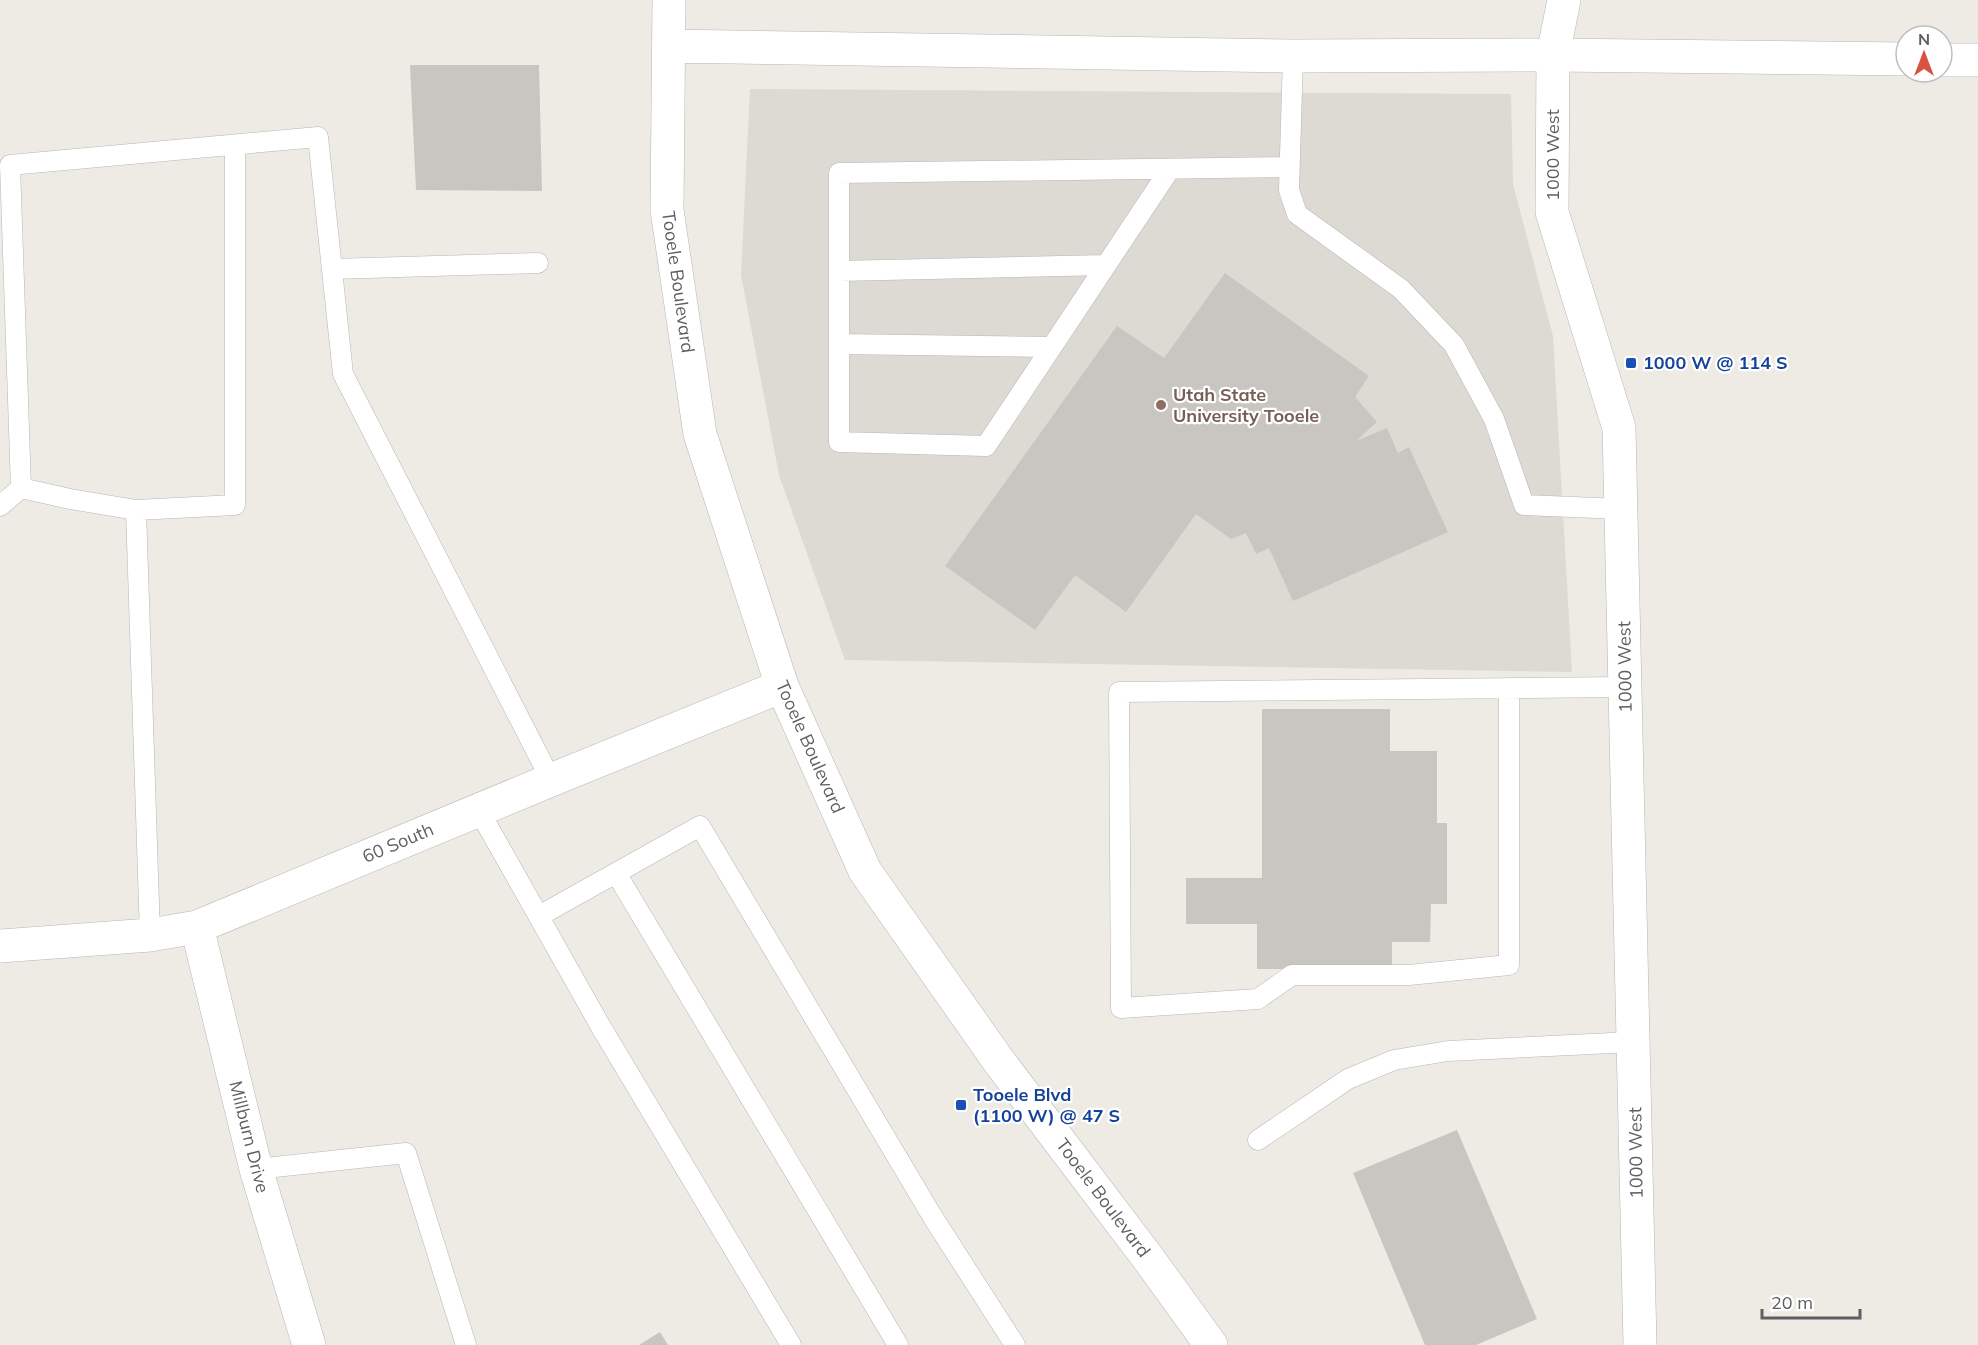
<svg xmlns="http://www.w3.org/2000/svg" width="1978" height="1345" font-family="Mulish,sans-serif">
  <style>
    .education { fill: #dddad3 }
    .building { fill: #c9c6c1 }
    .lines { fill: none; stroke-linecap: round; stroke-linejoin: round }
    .service-casing { stroke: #b5b6ba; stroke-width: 21 }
    .minor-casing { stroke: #b5b6ba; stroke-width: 34 }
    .tertiary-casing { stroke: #b5b6ba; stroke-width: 34 }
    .service { stroke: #fff; stroke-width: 20 }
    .minor { stroke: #fff; stroke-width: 33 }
    .tertiary { stroke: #fff; stroke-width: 33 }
    .transit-dot { fill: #1a4fb4; stroke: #fff; stroke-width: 2 }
    .education-dot { fill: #8d6e63; stroke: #fff; stroke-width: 2 }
    .labels { text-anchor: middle; stroke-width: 4.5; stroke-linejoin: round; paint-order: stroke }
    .street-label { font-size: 18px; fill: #5c5f63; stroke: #fff }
    .transit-label { font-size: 18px; font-weight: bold; fill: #164399; stroke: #fff; text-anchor: start }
    .education-label { font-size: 18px; font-weight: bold; fill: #785e54; stroke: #fff; text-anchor: start }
  </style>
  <rect width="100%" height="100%" fill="#edebe4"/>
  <path class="education" d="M750,89L1511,94L1513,184L1553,336L1572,672L845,660L779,475L741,275Z"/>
  <path class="building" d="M410,65H539L542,191L416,190Z
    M1225,273L1369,376L1355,397L1377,422L1356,441L1387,428L1398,453L1409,447L1448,532L1293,601L1269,548L1256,554L1246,533L1231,539L1196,514L1126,612L1075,575L1035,630L945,566L1117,326L1164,358Z
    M1262,709H1390V751H1437V823H1447V904H1431L1430,942H1392V969H1257V924H1186V878H1262Z
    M1457,1130L1537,1319L1476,1345H1425L1353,1173Z
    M660,1332L668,1345H639Z"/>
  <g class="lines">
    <g class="service-casing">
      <path id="service" d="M1293,56L1289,190L1297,214L1401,289L1454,345L1494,419L1524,505L1621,509
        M1170,169L986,446L839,442V173L1289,167
        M332,269L538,263
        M839,271L1106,265
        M839,344L1051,347
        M0,506L21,488
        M136,510L235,505V145
        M1509,688V965L1409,975H1292L1258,999L1121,1008L1119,692L1625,687
        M478,809L601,1027L791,1345
        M616,873L898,1345
        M539,916L700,826L934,1219L1015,1345
        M150,935L136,510L70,499L21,488L10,165L318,137L343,374L551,780
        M1258,1140L1348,1079L1394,1060L1448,1051L1633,1042
        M256,1169L406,1153L466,1345"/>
    </g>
    <g class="minor-casing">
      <path id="minor" d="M1564,0L1553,55L1552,212L1619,428L1640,1345
        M197,927L256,1169L309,1345
        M0,946L150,935L197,927L551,780L782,686"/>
    </g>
    <g class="tertiary-casing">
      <path id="tertiary" d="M669,0L667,210L700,434L782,686L865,871L998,1060L1148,1258L1211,1345
        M669,46L1293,56L1553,55L1906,59
        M1942,60H1978"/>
    </g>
    <use href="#service" class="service"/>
    <use href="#minor" class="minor"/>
    <use href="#tertiary" class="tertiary"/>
  </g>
  <g class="transit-dot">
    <rect x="1625" y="357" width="12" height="12" rx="3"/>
    <rect x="955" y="1099" width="12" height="12" rx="3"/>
  </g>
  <circle class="education-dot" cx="1161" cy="405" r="6"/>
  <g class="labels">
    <g class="street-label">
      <text transform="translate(1553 155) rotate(-90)" y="6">1000 West</text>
      <text transform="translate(678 282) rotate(82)" y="6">Tooele Boulevard</text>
      <text transform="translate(1625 667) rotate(-91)" y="6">1000 West</text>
      <text transform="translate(810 747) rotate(66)" y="6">Tooele Boulevard</text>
      <text transform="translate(398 843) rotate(-23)" y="6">60 South</text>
      <text transform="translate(249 1137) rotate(76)" y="6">Millburn Drive</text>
      <text transform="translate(1636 1153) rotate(-91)" y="6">1000 West</text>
      <text transform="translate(1103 1198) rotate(53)" y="6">Tooele Boulevard</text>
    </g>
    <g class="transit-label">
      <text x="1643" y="369">1000 W @ 114 S</text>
      <text x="973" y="1101">Tooele Blvd<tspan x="973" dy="21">(1100 W) @ 47 S</tspan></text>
    </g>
    <g class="education-label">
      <text x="1173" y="401">Utah State<tspan x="1173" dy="21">University Tooele</tspan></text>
    </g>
  </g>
  <g transform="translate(1924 54)"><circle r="28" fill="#ffffff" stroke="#bebfc1" stroke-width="1.5"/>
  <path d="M0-4.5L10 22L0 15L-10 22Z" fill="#d75241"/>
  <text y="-9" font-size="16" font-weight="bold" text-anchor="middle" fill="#5c5f63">N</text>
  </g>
  <path d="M1762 1309v9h98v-9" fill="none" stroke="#5c5f63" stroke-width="3"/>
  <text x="1771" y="1309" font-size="18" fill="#5c5f63" stroke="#ffffff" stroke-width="4.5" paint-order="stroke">20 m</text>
</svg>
